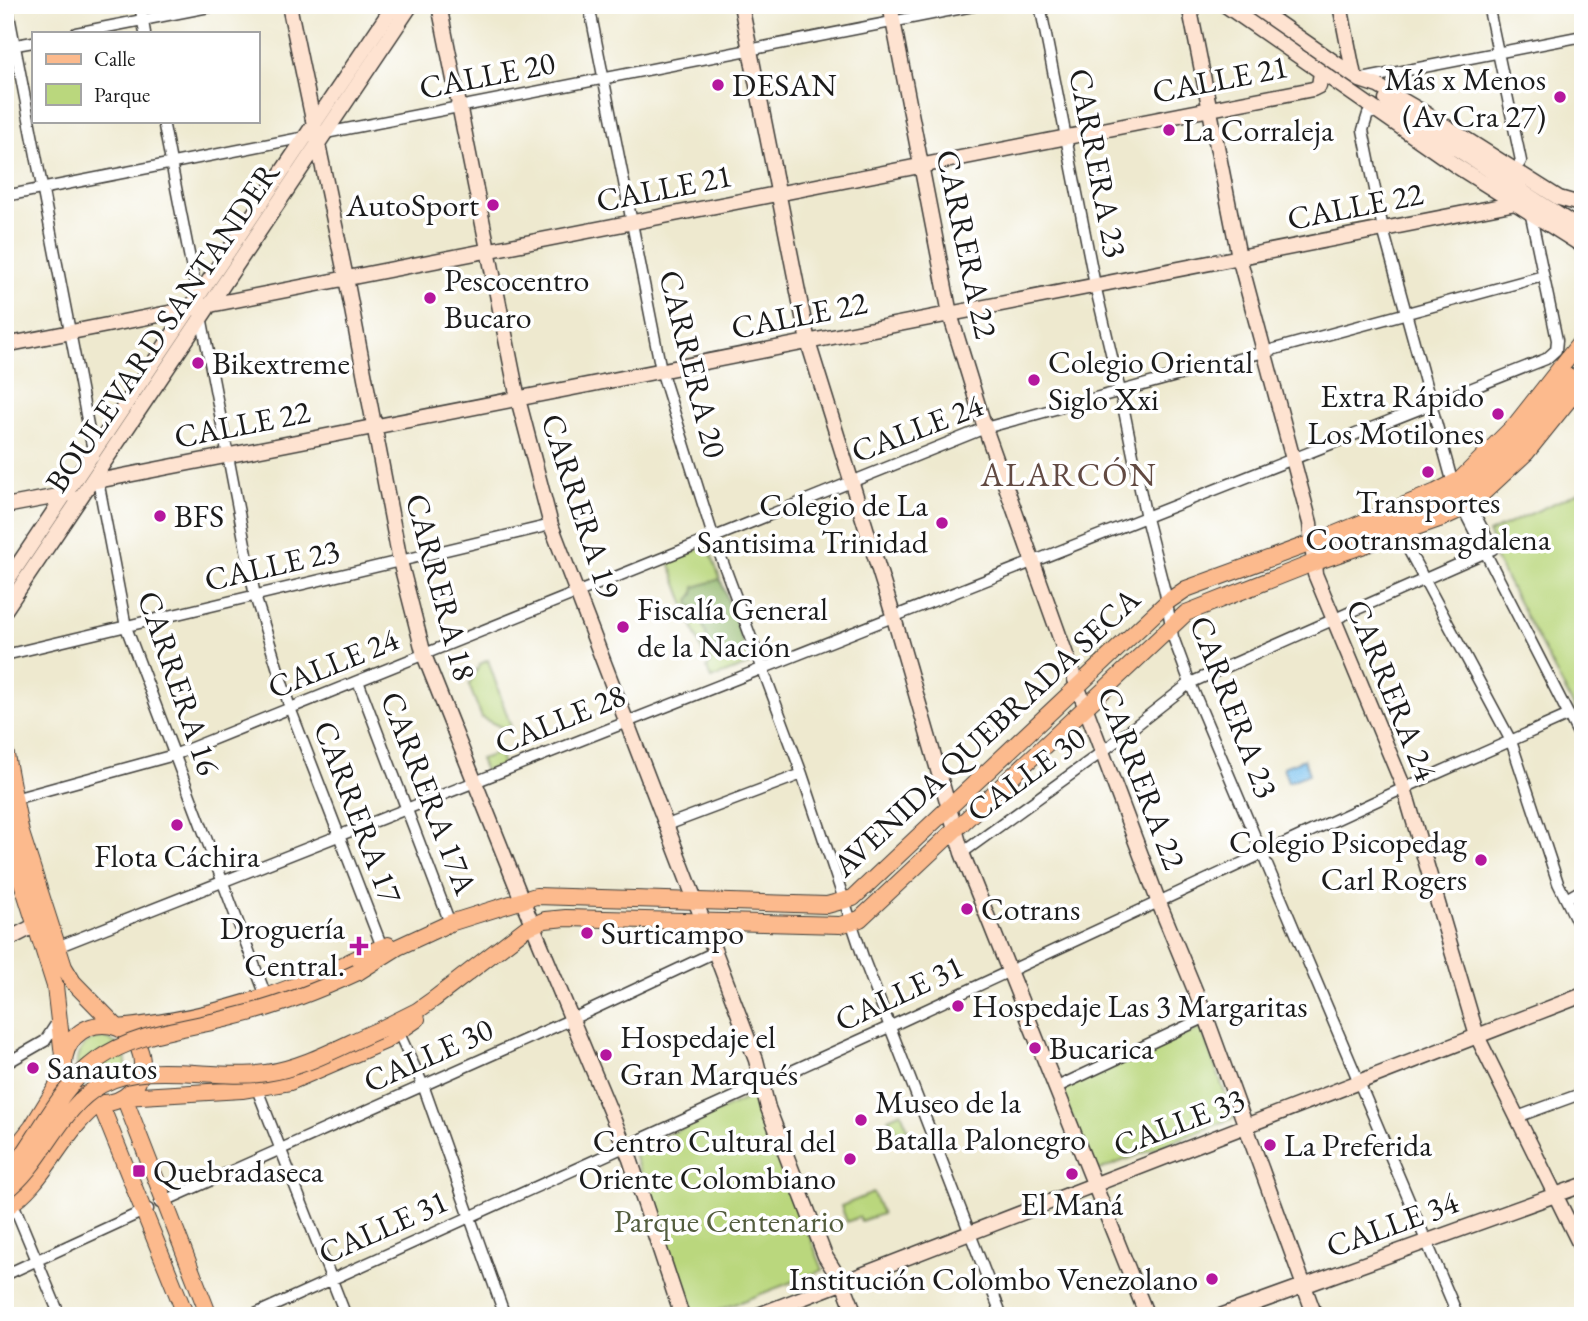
<svg xmlns="http://www.w3.org/2000/svg" width="1588" height="1321" font-family="'EB Garamond',serif">
  <style>
    .green { fill: #bad77d; stroke: #6b7a4c; stroke-width: 2 }
    .forest { fill: #93b86c; stroke: #586a44; stroke-width: 2 }
    .water { fill: #75bfee; stroke: #486e85; stroke-width: 2 }
    .lines { fill: none; stroke-linecap: round; stroke-linejoin: round }
    .primary-tunnel { stroke: #cecab4; stroke-width: 16; stroke-dasharray: 16 8; stroke-linecap: butt }
    .street-casing { stroke: #3c3b37; stroke-width: 13 }
    .secondary-casing { stroke: #3c3b37; stroke-width: 17 }
    .primary-casing { stroke: #3c3b37; stroke-width: 18 }
    .street { stroke: #fff; stroke-width: 10 }
    .secondary { stroke: #fee3d1; stroke-width: 14 }
    .primary { stroke: #fcba8d; stroke-width: 16 }
    .primary-bridge-casing { stroke: #3c3b37; stroke-width: 18; stroke-linecap: butt }
    .primary-bridge { stroke: #fcba8d; stroke-width: 16 }
    .poi-dot { fill: #b5179e; stroke: #fff; stroke-width: 2.5 }
    .labels { text-anchor: middle; stroke-width: 7; stroke-linejoin: round; paint-order: stroke }
    .street-label { font-size: 32px; fill: #1c1c1c; stroke: #fff }
    .poi-label { font-size: 32px; fill: #1c1c1c; stroke: #fff; text-anchor: start }
    .park-label { font-size: 32px; fill: #535d3e; stroke: #fff }
    .neighbourhood-label { font-size: 33px; letter-spacing: 2px; fill: #624a42; stroke: #fff }
  </style>
  <rect width="100%" height="100%" fill="#fff"/>
  <filter id="ink" filterUnits="userSpaceOnUse"><feTurbulence type="fractalNoise" baseFrequency=".0143" numOctaves="2"/><feDisplacementMap in="SourceGraphic" scale="14" xChannelSelector="R" yChannelSelector="G"/><feConvolveMatrix kernelMatrix="1 2 1 2 8 2 1 2 1" color-interpolation-filters="sRGB"/></filter>
  <filter id="wash" filterUnits="userSpaceOnUse"><feTurbulence type="fractalNoise" baseFrequency=".00686" numOctaves="4" result="noise"/><feDisplacementMap in="SourceGraphic" scale="28" xChannelSelector="R" yChannelSelector="G"/><feGaussianBlur stdDeviation="1.57" result="paint"/><feColorMatrix in="noise" values="0 0 0 0 0 0 0 0 0 0 0 0 0 0 0 0 0 1.4 0 .05"/><feComposite in="paint" operator="in"/></filter>
  <g filter="url(#wash)">
    <rect width="100%" height="100%" fill="#eee9cf"/>
    <path class="green" d="M1583,490V724L1494,556L1499,553L1488,533Z
      M708,545L751,664L711,679L707,668L711,662L707,653L703,654L669,562Z
      M488,660L511,727L505,729L482,718L469,685L480,664Z
      M499,753L503,765L485,771L480,759Z
      M1201,1028L1234,1118L1094,1172L1061,1090Z
      M98,1038C117,1039 128,1051 126,1070L92,1086C69,1073 73,1045 98,1038Z
      M754,1095L823,1270L704,1316H695L687,1310L633,1151Z
      M901,1112L908,1129L899,1133L892,1127L888,1118Z
      M873,1193L882,1214L861,1221L859,1217L847,1222L841,1206Z"/>
    <path class="forest" d="M720,579L746,651L720,659L715,656L711,646L708,645C707,632 700,622 699,610L690,605L689,600L694,594L695,587Z"/>
    <path class="water" d="M1304,759L1309,774L1288,782L1283,767Z"/>
  </g>
  <g filter="url(#ink)">
    <g class="lines">
      <path class="primary-tunnel" d="M1571,377L1583,364"/>
      <g class="street-casing">
        <path id="street" d="M7,5L94,456
          M140,5L145,33
          M589,5L661,370L713,536L802,774L864,960L1002,1316
          M1040,5L1095,285L1120,391L1146,518L1165,592L1173,637L1190,683L1458,1316
          M1488,5L1521,161L1515,171
          M76,33L219,5
          M5,47L33,42
          M1362,79L1583,36
          M1377,112L1368,114L1363,130L1383,229L1453,484
          M163,121L198,300
          M5,196L978,5
          M201,316L255,596L290,708L382,947
          M97,475L126,627L266,996
          M1463,509L1583,743
          M1400,534L1511,741L1558,883L1583,934
          M5,655L551,525
          M358,681L450,923
          M14,799L174,755L985,428L1543,276
          M667,825L802,774
          M962,853L1102,752L1190,683L1493,549L1470,505
          M1566,899L1583,889
          M57,947L1546,359L1556,350L1557,340L1530,211
          M396,1027L423,1085L505,1316
          M5,1064L45,1041L58,1021
          M1055,1088L1206,1017
          M257,1089L346,1316
          M1517,1117L1583,1093
          M13,1203L60,1316
          M160,1203L572,1019L715,952
          M5,1275L148,1209
          M251,1316L889,1027L1404,788L1569,715"/>
      </g>
      <g class="secondary-casing">
        <path id="secondary" d="M289,5L346,278L400,561L424,655L520,895L630,1159L682,1316
          M439,5L518,399L551,525L715,952L756,1060L768,1108L825,1256L845,1288L856,1316
          M741,5L808,342L894,618L962,853L1147,1316
          M890,5L950,314L985,428L1074,677L1159,903L1206,1017L1315,1316
          M1189,5L1239,257L1310,523L1315,574L1404,788L1477,1036L1583,1251
          M1225,5L1455,165L1583,246
          M1252,5L1360,80L1378,86L1423,112L1559,198L1583,205
          M1340,5L1354,76
          M1386,100L1429,131L1582,230
          M5,345L1313,89L1319,86L1321,72
          M92,482L1516,203
          M5,506L69,494
          M5,584L394,5
          M5,610L411,5
          M5,941L34,926
          M756,1316L1583,995
          M1220,1316L1583,1185"/>
      </g>
      <g class="primary-casing">
        <path id="primary" d="M1362,531C1394,523 1426,514 1455,498C1500,473 1538,416 1571,377
          M5,750L21,833L64,967L73,982L118,1028
          M5,829L55,986L63,1056
          M358,972L398,947L450,923L536,896L827,905L853,898L1167,602L1186,589L1328,537L1436,492L1461,479L1516,424L1583,339
          M64 1064a39 39 0 1 1 78 0a39 39 0 1 1-78 0Z
          M118,1028C180,1022 242,1007 300,984C330,973 358,956 388,945
          M381,1029L417,1011L434,999L526,928L545,920L566,918L840,925L860,919L1186,613L1313,563L1442,518L1470,505L1526,453L1583,382
          M124,1097L242,1090L290,1082L385,1041L417,1019
          M124,1097L209,1316
          M100,1103L186,1316
          M5,1161L32,1127L65,1073
          M5,1208C47,1182 61,1131 100,1103"/>
      </g>
      <use href="#street" class="street"/>
      <use href="#secondary" class="secondary"/>
      <use href="#primary" class="primary"/>
      <g class="primary-bridge-casing">
        <path id="primary-bridge" d="M5,1175L16,1165C41,1131 62,1085 97,1060C136,1032 188,1029 233,1017C277,1007 317,991 358,972
          M5,1192C44,1163 58,1109 101,1085C148,1059 214,1081 266,1073C305,1068 345,1044 381,1029"/>
      </g>
      <use href="#primary-bridge" class="primary-bridge"/>
    </g>
  </g>
  <g class="poi-dot">
    <circle cx="718" cy="85" r="7"/>
    <circle cx="1560" cy="97" r="7"/>
    <circle cx="1169" cy="130" r="7"/>
    <circle cx="493" cy="205" r="7"/>
    <circle cx="430" cy="298" r="7"/>
    <circle cx="198" cy="363" r="7"/>
    <circle cx="1034" cy="380" r="7"/>
    <circle cx="1498" cy="414" r="7"/>
    <circle cx="1428" cy="472" r="7"/>
    <circle cx="160" cy="516" r="7"/>
    <circle cx="942" cy="523" r="7"/>
    <circle cx="623" cy="627" r="7"/>
    <circle cx="177" cy="825" r="7"/>
    <circle cx="1481" cy="860" r="7"/>
    <circle cx="967" cy="909" r="7"/>
    <circle cx="587" cy="933" r="7"/>
    <path d="M355.5 935.5h7v7h7v7h-7v7h-7v-7h-7v-7h7z"/>
    <circle cx="958" cy="1006" r="7"/>
    <circle cx="1035" cy="1048" r="7"/>
    <circle cx="606" cy="1055" r="7"/>
    <circle cx="33" cy="1068" r="7"/>
    <circle cx="861" cy="1120" r="7"/>
    <circle cx="1270" cy="1145" r="7"/>
    <circle cx="850" cy="1159" r="7"/>
    <rect x="132" y="1164" width="14" height="14" rx="3.5"/>
    <circle cx="1072" cy="1174" r="7"/>
    <circle cx="1212" cy="1279" r="7"/>
  </g>
  <g class="labels">
    <g class="street-label">
      <text transform="translate(487 75) rotate(-11)" y="11">CALLE 20</text>
      <text transform="translate(1220 79) rotate(-11)" y="11">CALLE 21</text>
      <text transform="translate(1098 163) rotate(79)" y="11">CARRERA 23</text>
      <text transform="translate(664 188) rotate(-11)" y="11">CALLE 21</text>
      <text transform="translate(1355 206) rotate(-11)" y="11">CALLE 22</text>
      <text transform="translate(967 244) rotate(78)" y="11">CARRERA 22</text>
      <text transform="translate(799 315) rotate(-11)" y="11">CALLE 22</text>
      <text transform="translate(162 327) rotate(-56)" y="11">BOULEVARD SANTANDER</text>
      <text transform="translate(693 364) rotate(76)" y="11">CARRERA 20</text>
      <text transform="translate(242 424) rotate(-11)" y="11">CALLE 22</text>
      <text transform="translate(917 428) rotate(-21)" y="11">CALLE 24</text>
      <text transform="translate(581 506) rotate(72)" y="11">CARRERA 19</text>
      <text transform="translate(272 565) rotate(-13)" y="11">CALLE 23</text>
      <text transform="translate(441 587) rotate(75)" y="11">CARRERA 18</text>
      <text transform="translate(333 663) rotate(-22)" y="11">CALLE 24</text>
      <text transform="translate(179 683) rotate(71)" y="11">CARRERA 16</text>
      <text transform="translate(1392 690) rotate(68)" y="11">CARRERA 24</text>
      <text transform="translate(1234 707) rotate(69)" y="11">CARRERA 23</text>
      <text transform="translate(560 719) rotate(-22)" y="11">CALLE 28</text>
      <text transform="translate(986 732) rotate(-43)" y="11">AVENIDA QUEBRADA SECA</text>
      <text transform="translate(1026 774) rotate(-36)" y="11">CALLE 30</text>
      <text transform="translate(1142 778) rotate(69)" y="11">CARRERA 22</text>
      <text transform="translate(429 793) rotate(69)" y="11">CARRERA 17A</text>
      <text transform="translate(358 812) rotate(69)" y="11">CARRERA 17</text>
      <text transform="translate(899 993) rotate(-25)" y="11">CALLE 31</text>
      <text transform="translate(428 1055) rotate(-24)" y="11">CALLE 30</text>
      <text transform="translate(1179 1122) rotate(-21)" y="11">CALLE 33</text>
      <text transform="translate(1392 1224) rotate(-20)" y="11">CALLE 34</text>
      <text transform="translate(383 1227) rotate(-24)" y="11">CALLE 31</text>
    </g>
    <g class="poi-label">
      <text x="1546" y="90" text-anchor="end">Más x Menos<tspan x="1546" dy="37">(Av Cra 27)</tspan></text>
      <text x="732" y="96">DESAN</text>
      <text x="1183" y="141">La Corraleja</text>
      <text x="479" y="216" text-anchor="end">AutoSport</text>
      <text x="444" y="291">Pescocentro<tspan x="444" dy="37">Bucaro</tspan></text>
      <text x="1048" y="373">Colegio Oriental<tspan x="1048" dy="37">Siglo Xxi</tspan></text>
      <text x="212" y="374">Bikextreme</text>
      <text x="1484" y="407" text-anchor="end">Extra Rápido<tspan x="1484" dy="37">Los Motilones</tspan></text>
      <text x="1428" y="513" text-anchor="middle">Transportes<tspan x="1428" dy="37">Cootransmagdalena</tspan></text>
      <text x="928" y="516" text-anchor="end">Colegio de La<tspan x="928" dy="37">Santisima Trinidad</tspan></text>
      <text x="174" y="527">BFS</text>
      <text x="637" y="620">Fiscalía General<tspan x="637" dy="37">de la Nación</tspan></text>
      <text x="1467" y="853" text-anchor="end">Colegio Psicopedag<tspan x="1467" dy="37">Carl Rogers</tspan></text>
      <text x="177" y="867" text-anchor="middle">Flota Cáchira</text>
      <text x="981" y="920">Cotrans</text>
      <text x="345" y="939" text-anchor="end">Droguería<tspan x="345" dy="37">Central.</tspan></text>
      <text x="601" y="944">Surticampo</text>
      <text x="972" y="1017">Hospedaje Las 3 Margaritas</text>
      <text x="620" y="1048">Hospedaje el<tspan x="620" dy="37">Gran Marqués</tspan></text>
      <text x="1049" y="1059">Bucarica</text>
      <text x="47" y="1079">Sanautos</text>
      <text x="875" y="1113">Museo de la<tspan x="875" dy="37">Batalla Palonegro</tspan></text>
      <text x="836" y="1152" text-anchor="end">Centro Cultural del<tspan x="836" dy="37">Oriente Colombiano</tspan></text>
      <text x="1284" y="1156">La Preferida</text>
      <text x="153" y="1182">Quebradaseca</text>
      <text x="1072" y="1215" text-anchor="middle">El Maná</text>
      <text x="1198" y="1290" text-anchor="end">Institución Colombo Venezolano</text>
    </g>
    <g class="park-label">
      <text x="729" y="1232">Parque Centenario</text>
    </g>
    <g class="neighbourhood-label">
      <text x="1069" y="486">ALARCÓN</text>
    </g>
  </g>
  <rect width="1588" height="1321" fill="none" stroke="#fff" stroke-width="28"/>
  <rect x="32" y="32" width="228" height="91" fill="#ffffff" stroke="#a4a4a4" stroke-width="2"/>
  <rect x="46" y="54" width="35" height="10" fill="#fcba8d" stroke="#a4a4a4" stroke-width="2"/>
  <text x="94" y="66" font-size="21" fill="#1c1c1c">Calle</text>
  <rect x="46" y="84" width="35" height="21" fill="#bad77d" stroke="#a4a4a4" stroke-width="2"/>
  <text x="94" y="102" font-size="21" fill="#1c1c1c">Parque</text>
</svg>
